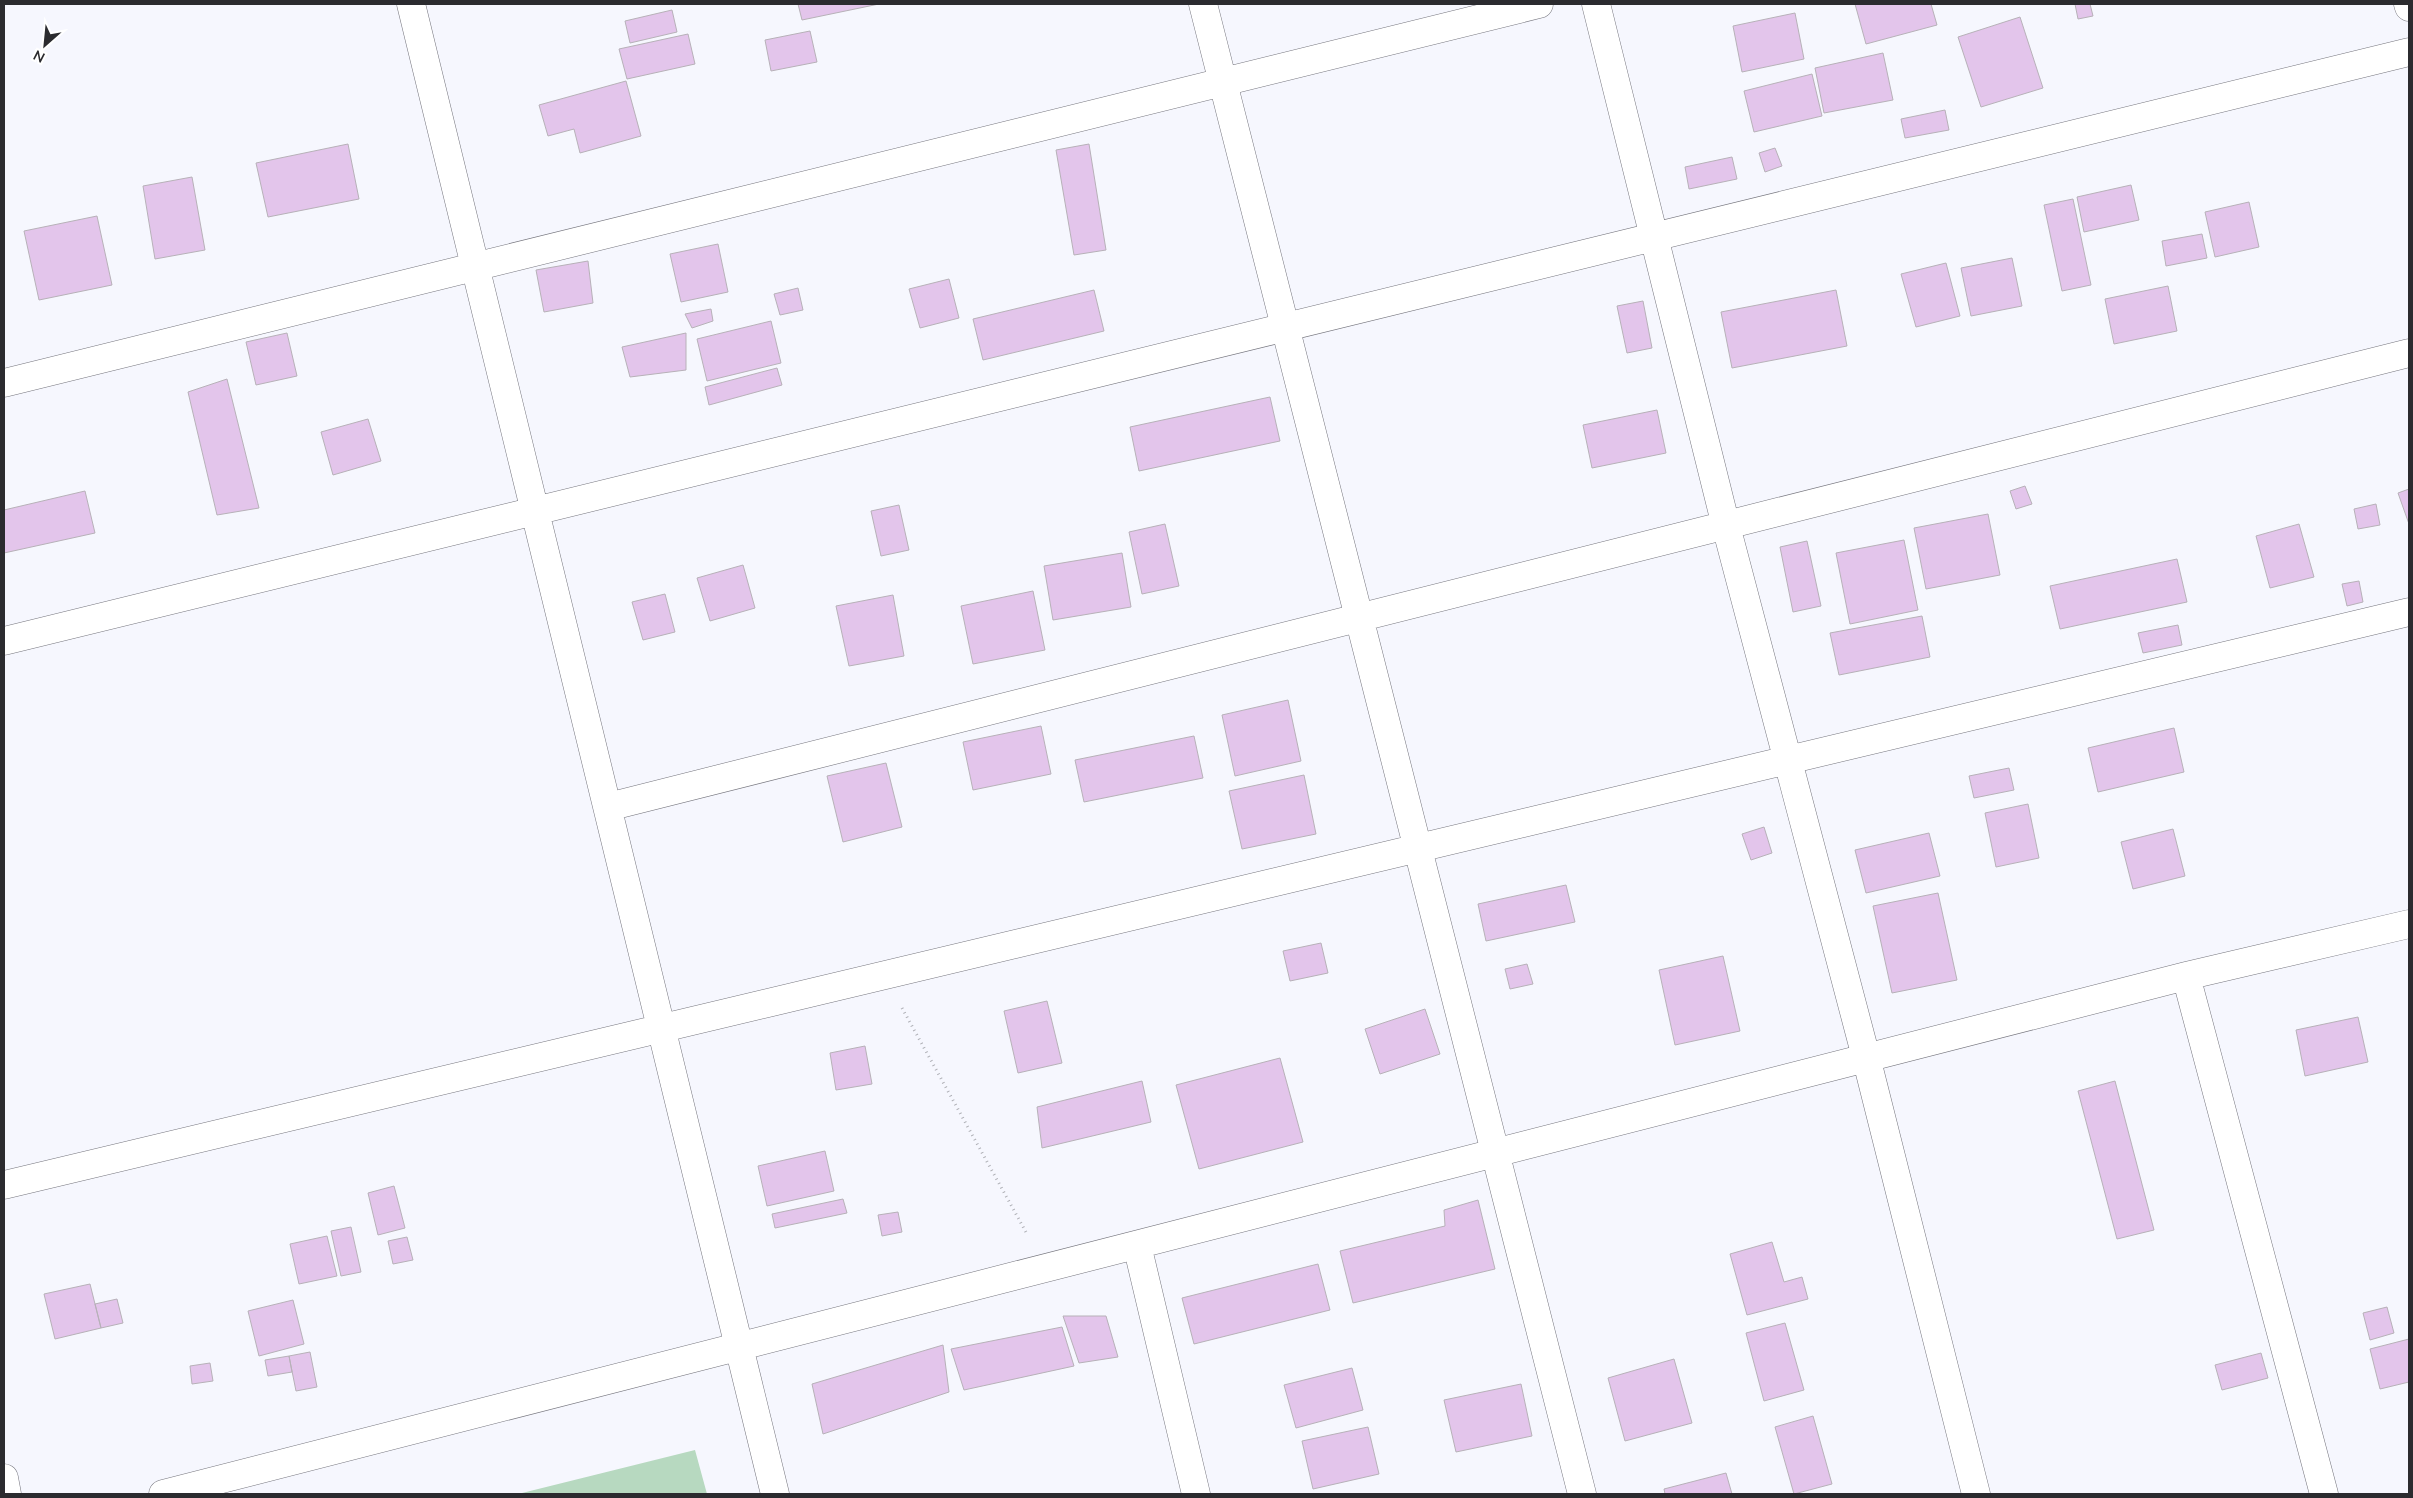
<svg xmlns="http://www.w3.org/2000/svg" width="2413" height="1498" font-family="Mulish,sans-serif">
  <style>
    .green { fill: #b7d9c0 }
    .building { fill: #e3c5eb; stroke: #b7b1b8 }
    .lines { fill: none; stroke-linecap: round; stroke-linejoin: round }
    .minor-casing { stroke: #76767e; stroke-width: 29 }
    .tertiary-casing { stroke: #76767e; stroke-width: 29 }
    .path { stroke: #afb0b6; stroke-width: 3; stroke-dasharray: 1 4; stroke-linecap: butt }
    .minor { stroke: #fff; stroke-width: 28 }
    .tertiary { stroke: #fff; stroke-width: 28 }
  </style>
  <rect width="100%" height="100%" fill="#f6f7fe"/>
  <path class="green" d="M695,1450L707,1494H518Z"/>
  <path class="building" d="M798,4H879L802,20Z
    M1855,4H1931L1937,25L1866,44Z
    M2075,4H2090L2093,16L2078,19Z
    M672,10L677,32L630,43L625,21Z
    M1795,13L1804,59L1742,72L1733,26Z
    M2020,17L2043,88L1981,107L1958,37Z
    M810,31L817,62L771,71L765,40Z
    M688,34L695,64L627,79L619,49Z
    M1883,53L1893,100L1824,113L1815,68Z
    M1812,74L1822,116L1754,132L1744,91Z
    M626,81L641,136L580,153L574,129L548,136L539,105Z
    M1945,110L1949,130L1905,138L1901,119Z
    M348,144L359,199L268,217L256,163Z
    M1089,144L1106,250L1074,255L1056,150Z
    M1775,148L1782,166L1765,172L1759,153Z
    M1732,157L1737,179L1689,189L1685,167Z
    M192,177L205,250L155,259L143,186Z
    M2131,185L2139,220L2084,232L2077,197Z
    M2073,199L2091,285L2062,291L2044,205Z
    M2249,202L2259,247L2215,257L2205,212Z
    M97,216L112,285L39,300L24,231Z
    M2202,234L2207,258L2166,266L2162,241Z
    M718,244L728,292L681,302L670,254Z
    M2012,258L2022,306L1971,316L1961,268Z
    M588,261L593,303L544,312L536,270Z
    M1946,263L1960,316L1916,327L1901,274Z
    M949,279L959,318L920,328L909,289Z
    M2168,286L2177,331L2114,344L2105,299Z
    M798,288L803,310L780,315L774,294Z
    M1094,290L1104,331L983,360L973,319Z
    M1836,290L1847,346L1732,368L1721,312Z
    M1643,301L1652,348L1627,353L1617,306Z
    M711,309L713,321L692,328L685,314Z
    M771,321L781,363L707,381L697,339Z
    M287,333L297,376L256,385L246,342Z
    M686,333V370L630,377L622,347Z
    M777,368L782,385L709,405L705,387Z
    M227,379L259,508L217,515L188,392Z
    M1270,397L1280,441L1139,471L1130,427Z
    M1657,410L1666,453L1592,468L1583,425Z
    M368,419L381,461L333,475L321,432Z
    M2025,486L2032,504L2016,509L2010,491Z
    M2409,489V524L2398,493Z
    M85,491L95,533L4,553V510Z
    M2376,504L2380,525L2358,529L2354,509Z
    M899,505L909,550L881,556L871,511Z
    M1988,514L2000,575L1926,589L1914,528Z
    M1165,524L1179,586L1142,594L1129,532Z
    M2299,524L2314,577L2270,588L2256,536Z
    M1904,540L1918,610L1850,624L1836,553Z
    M1807,541L1821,606L1793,612L1780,547Z
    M1122,553L1131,607L1053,620L1044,566Z
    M2177,559L2187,602L2060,629L2050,586Z
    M743,565L755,608L710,621L697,578Z
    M2359,581L2363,602L2347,606L2342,584Z
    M1033,591L1045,650L973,664L961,606Z
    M665,594L675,632L643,640L632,602Z
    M893,595L904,656L849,666L836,606Z
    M1922,616L1930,657L1839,675L1830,633Z
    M2178,625L2182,645L2143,653L2138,633Z
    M1288,700L1301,761L1235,776L1222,715Z
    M1041,726L1051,774L973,790L963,742Z
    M2174,728L2184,772L2098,792L2088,748Z
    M1194,736L1203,778L1084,802L1075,760Z
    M886,763L902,827L843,842L827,776Z
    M2009,768L2014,790L1974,798L1969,776Z
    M1304,775L1316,834L1242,849L1229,791Z
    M2028,804L2039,858L1996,867L1985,813Z
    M1764,827L1772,853L1751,860L1742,834Z
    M2173,829L2185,876L2133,889L2121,842Z
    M1929,833L1940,876L1866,893L1855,850Z
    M1566,885L1575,922L1486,941L1478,904Z
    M1938,893L1957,980L1892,993L1873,906Z
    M1321,943L1328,973L1290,981L1283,951Z
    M1723,956L1740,1031L1675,1045L1659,970Z
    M1527,964L1533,984L1510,989L1505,969Z
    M1047,1001L1062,1063L1018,1073L1004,1011Z
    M1425,1009L1440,1054L1380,1074L1365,1029Z
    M2358,1017L2368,1062L2305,1076L2296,1030Z
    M865,1046L872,1084L836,1090L830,1053Z
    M1280,1058L1303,1142L1199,1169L1176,1085Z
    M1142,1081L1151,1122L1042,1148L1037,1107Z
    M2115,1081L2154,1230L2117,1239L2078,1091Z
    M825,1151L834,1191L767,1206L758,1166Z
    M394,1186L405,1228L378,1235L368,1193Z
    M843,1199L847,1213L775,1228L772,1214Z
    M1478,1200L1495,1269L1353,1303L1340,1251L1445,1226L1444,1210Z
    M898,1212L902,1232L882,1236L878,1215Z
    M351,1227L361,1272L341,1276L331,1231Z
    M327,1236L337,1276L299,1284L290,1244Z
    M407,1237L413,1260L393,1264L388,1241Z
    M1772,1242L1784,1282L1802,1277L1808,1299L1747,1315L1730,1254Z
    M1318,1264L1330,1310L1194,1344L1182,1298Z
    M90,1284L101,1328L55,1339L44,1294Z
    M117,1299L123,1323L101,1328L95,1304Z
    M293,1300L304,1344L259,1356L248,1311Z
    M2387,1307L2394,1333L2370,1340L2363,1313Z
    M1063,1316H1106L1118,1357L1079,1363Z
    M1785,1323L1804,1390L1764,1401L1746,1333Z
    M1062,1327L1074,1366L964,1390L951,1349Z
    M2409,1339V1382L2380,1389L2370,1349Z
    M943,1345L949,1392L823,1434L812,1384Z
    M310,1352L317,1387L296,1391L289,1356Z
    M2261,1353L2268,1378L2222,1390L2215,1365Z
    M289,1356L292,1372L268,1376L265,1360Z
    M1674,1359L1692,1423L1625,1441L1608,1378Z
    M210,1363L213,1381L192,1384L190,1366Z
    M1352,1368L1363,1410L1296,1428L1284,1385Z
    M1521,1384L1532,1436L1456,1452L1444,1400Z
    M1813,1416L1832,1484L1794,1494L1775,1427Z
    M1368,1427L1379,1474L1313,1489L1302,1441Z
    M1726,1473L1732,1494H1665L1664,1489Z"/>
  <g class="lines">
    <g class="minor-casing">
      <path id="minor" d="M411,4L775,1494
        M1203,4L1582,1494
        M1596,4L1726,526L1866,1057L1976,1494
        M4,383L1539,4
        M4,641L2409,52
        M608,807L2409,353
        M2186,976L2324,1494
        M4,1185L2409,612
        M1137,1245L1196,1494
        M4,1478L7,1494
        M163,1494L2186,976L2409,924"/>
    </g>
    <g class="tertiary-casing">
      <path id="tertiary" d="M2408,4L2409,7"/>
    </g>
    <path class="path" d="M902,1008L1027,1234"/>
    <use href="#minor" class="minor"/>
    <use href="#tertiary" class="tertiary"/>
  </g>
  <rect width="2413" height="1498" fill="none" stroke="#2b2b2f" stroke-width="10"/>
  <g transform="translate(45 45) rotate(207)" stroke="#ffffff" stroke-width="4" paint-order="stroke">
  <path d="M0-4L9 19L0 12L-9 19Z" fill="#2b2b2f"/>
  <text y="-8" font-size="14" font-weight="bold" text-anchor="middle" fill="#2b2b2f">N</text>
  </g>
</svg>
